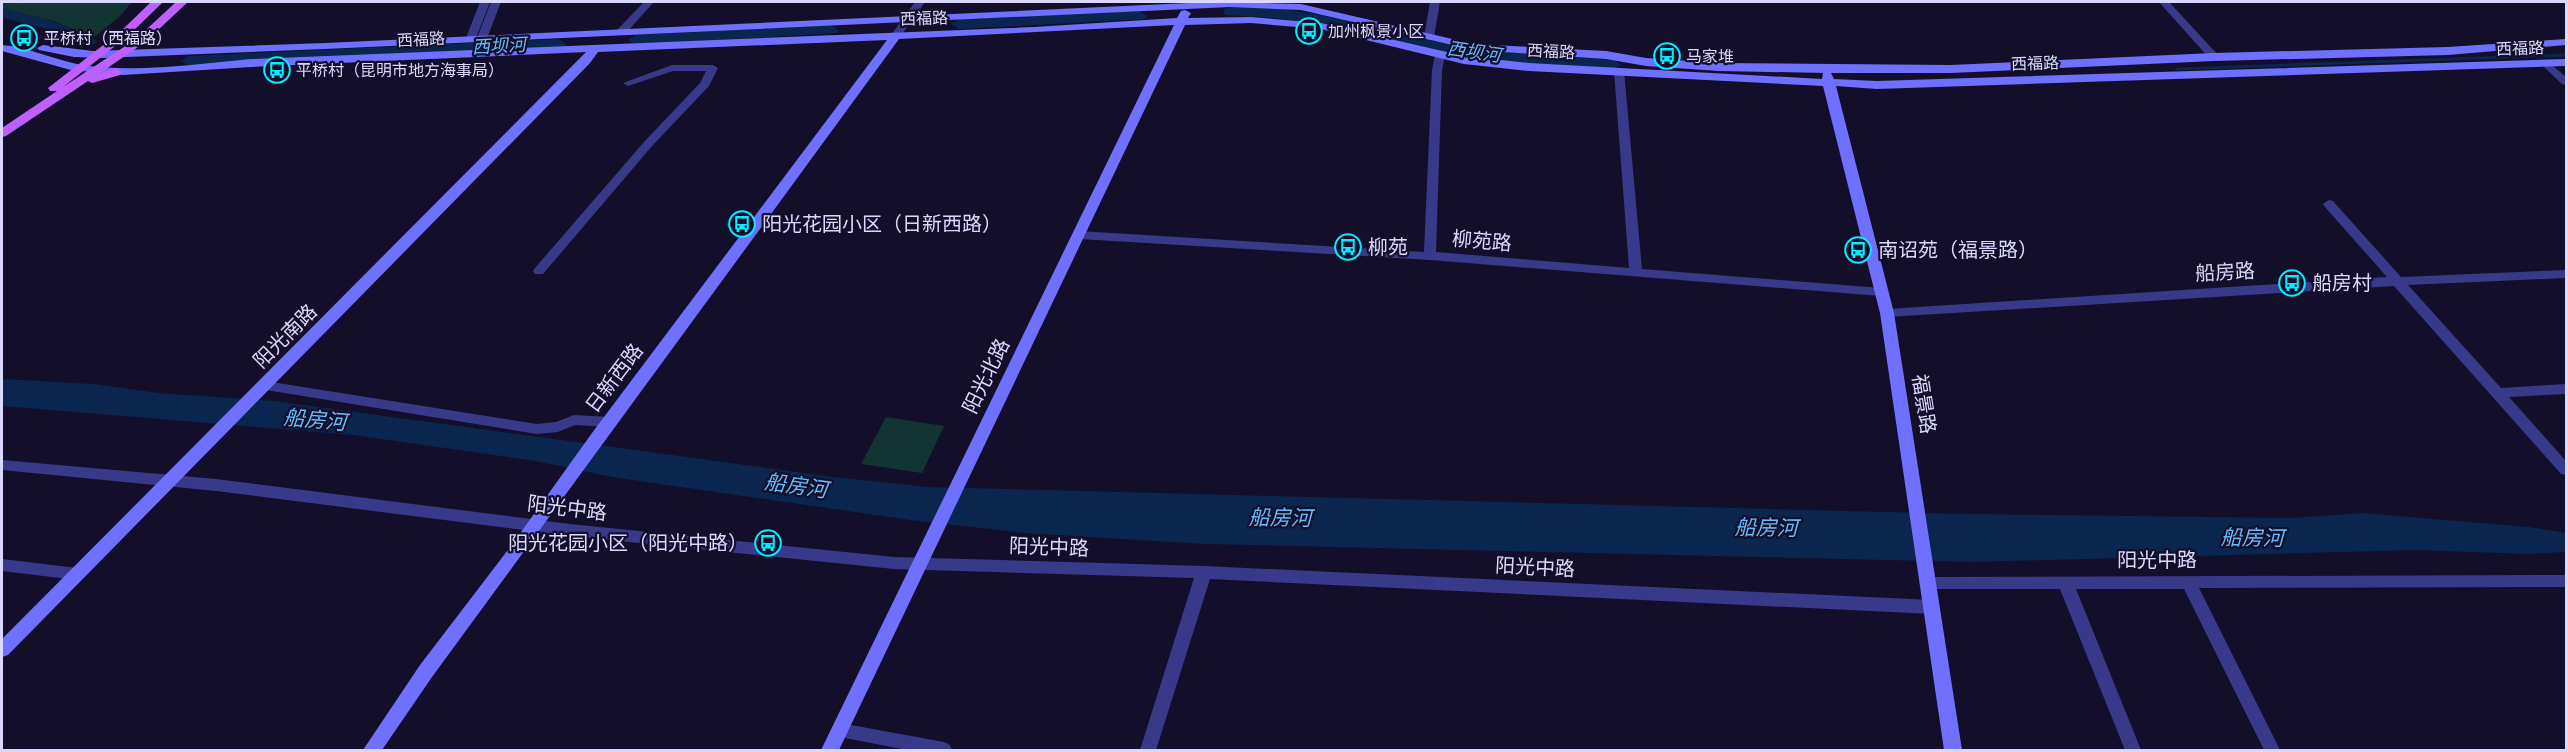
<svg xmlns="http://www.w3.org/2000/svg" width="2568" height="752" font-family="'Sofia Sans Condensed','Noto Sans SC',sans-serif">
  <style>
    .green { fill: #123432 }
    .water { fill: #0a254e }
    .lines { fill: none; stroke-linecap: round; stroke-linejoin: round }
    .stream { stroke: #0a254e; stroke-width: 3 }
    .river { fill: #0a254e; fill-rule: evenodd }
    .street { fill: #39398a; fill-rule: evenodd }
    .secondary { fill: #6f70ff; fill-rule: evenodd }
    .primary { fill: #be5fff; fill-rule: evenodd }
    .labels { text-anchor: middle; stroke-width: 4.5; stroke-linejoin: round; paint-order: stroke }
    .far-street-label { font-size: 16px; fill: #dbd8ff; stroke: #130f2a }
    .far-poi-label { font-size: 16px; fill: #dbd8ff; stroke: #130f2a; text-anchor: start }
    .far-water-label { font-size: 18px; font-style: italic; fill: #66bdff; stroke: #130f2a }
    .poi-label { font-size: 20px; fill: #dbd8ff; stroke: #130f2a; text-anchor: start }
    .street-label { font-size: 20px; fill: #dbd8ff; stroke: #130f2a }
    .water-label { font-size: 21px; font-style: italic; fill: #66bdff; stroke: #130f2a }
  </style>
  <rect width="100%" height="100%" fill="#130f2a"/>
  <path class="green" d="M2,2H132L119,17L93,38L54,21L2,10Z
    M886,417L944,426L922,473L861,464Z"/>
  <path class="water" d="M2,379L94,384L158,393L274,401L833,477L928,487L1965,514L2292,518L2363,513L2529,527L2566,533V552L2529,554L2416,550L1973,562L1204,544L1024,533L910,520L612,477L536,461L354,435L2,406Z"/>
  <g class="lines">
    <path class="stream" d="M2177,69L2566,55"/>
    <path class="river" d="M1231,7L1275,8L1317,14L1469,49L1613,60L1621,65L1613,70L1469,59L1317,24L1275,18L1225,15L1223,12L1225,9Z
      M2,8L52,21L95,39L97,42L89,47L83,45L40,27L2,18Z
      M1139,11L1147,16L1145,19L959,29L951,24L959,19Z
      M831,25L839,30L837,33L636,45L628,40L636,35Z
      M558,39L566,44L564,47L189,66L181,61L189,56Z"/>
    <path class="street" d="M480,2H490L476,38L475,40H467L466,38Z
      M491,2H501L487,38L486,40H478L477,38Z
      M644,2H654L625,34H617V30Z
      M915,2H925L900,37H892L891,35Z
      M1430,2H1440L1434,37L1429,40L1424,37Z
      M2159,2H2169L2218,55V59H2210Z
      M1440,52L1445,55L1442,70L1436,252L1629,268L1614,71L1619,68L1624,71L1642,269L1881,288L1887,292L1881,296L1430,260L1079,239L1073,235L1079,231L1424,252L1432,70L1435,55Z
      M2547,61L2566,77V85L2562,84L2543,66V62Z
      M672,65H713L718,68L709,86L652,146L543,274H535L533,271L535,268L644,142L700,83L706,71H673L628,86L623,83Z
      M2329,200L2333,201L2401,277L2566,270V278L2408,285L2501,388L2566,384V394L2509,397L2566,461V475L2561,474L2394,286L1887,317L1881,313L1887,309L2387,277L2325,207L2323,204Z
      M265,381L537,424L556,422L574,415L610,417L615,418L617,422L615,426L610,427L575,425L558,432L537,434L260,389L258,386L260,383Z
      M2,460L216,479L570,524L894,557L1204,566L1932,600L1938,602L1940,607L1938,612L1932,614L1210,579L1156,750H1140L1194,578L894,569L570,536L216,491L2,470Z
      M2,559L77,568L82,570L85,574L82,578L77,580L2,571Z
      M2566,575V587L2199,588L2280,750H2264L2184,589H2076L2141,750H2125L2060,589H1928L1923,587L1920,583L1923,579L1928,577Z
      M840,723L944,742L950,745L952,750H907L840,737L834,735L832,730L834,725Z"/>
    <path class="secondary" d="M1211,2L1301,4L1474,44L1606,51L1646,58L1719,63L1951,65L2214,53L2448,47L2566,39V45L2448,55L2214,61L1951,73H1828H1831L1834,79L1877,81L2566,59V66L1877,89L1836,86L1894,313L1962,750H1944L1880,313L1823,86L1529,71L1464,64L1321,29L1251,23L1185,25L839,750H821L1174,25L899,39L432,677L382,750H363L420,665L511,546L592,433L887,40L598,52L590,63L8,655L2,657V639L586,52L251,67L123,75L71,70L2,51V45C29,47 54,60 82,65C138,73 195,64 251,59L1034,27L1177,18L1181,11L1185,10L1191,13L1188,18L1251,17L1321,23L1464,56L1529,63L1822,79L1823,73H1826L1719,71L1646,66L1606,59L1474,50L1301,10L1230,7L325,49L102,58L74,57L39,50L37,48L43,45L93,51L325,43Z"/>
    <path class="primary" d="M151,2H163L128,36L63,87L136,39L176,2H188L144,43L100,73L116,68L122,72L120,75L92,83L88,81L6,136L2,137V128L57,91H50L48,88L120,32Z"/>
  </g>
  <defs>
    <g id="bus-ring" transform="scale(1.35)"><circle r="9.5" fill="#130f2a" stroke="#04eeff" stroke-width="1.5"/><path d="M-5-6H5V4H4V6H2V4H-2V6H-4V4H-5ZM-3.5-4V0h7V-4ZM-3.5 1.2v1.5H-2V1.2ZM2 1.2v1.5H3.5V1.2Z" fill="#04eeff"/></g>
  </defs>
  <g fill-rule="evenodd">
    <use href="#bus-ring" x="1309" y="31"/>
    <use href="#bus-ring" x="24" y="38"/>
    <use href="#bus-ring" x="1667" y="56"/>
    <use href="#bus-ring" x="277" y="70"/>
    <use href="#bus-ring" x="742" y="224"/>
    <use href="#bus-ring" x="1348" y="247"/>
    <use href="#bus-ring" x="1858" y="250"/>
    <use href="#bus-ring" x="2292" y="283"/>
    <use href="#bus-ring" x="768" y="543"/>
  </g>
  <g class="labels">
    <g class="far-street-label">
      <text transform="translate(924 18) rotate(-2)" y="6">西福路</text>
      <text transform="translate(421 39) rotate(-3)" y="6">西福路</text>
      <text transform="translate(2520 48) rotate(-2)" y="6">西福路</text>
      <text transform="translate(1551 51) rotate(3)" y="6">西福路</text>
      <text transform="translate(2035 63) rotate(-2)" y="6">西福路</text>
    </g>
    <g class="far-poi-label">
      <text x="1328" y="37">加州枫景小区</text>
      <text x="44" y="44">平桥村（西福路）</text>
      <text x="1686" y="62">马家堆</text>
      <text x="296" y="76">平桥村（昆明市地方海事局）</text>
    </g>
    <g class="far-water-label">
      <text transform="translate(499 46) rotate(-3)" y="6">西坝河</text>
      <text transform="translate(1474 52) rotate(8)" y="6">西坝河</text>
    </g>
    <g class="poi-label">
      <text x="762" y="231">阳光花园小区（日新西路）</text>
      <text x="1368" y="254">柳苑</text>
      <text x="1878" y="257">南诏苑（福景路）</text>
      <text x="2312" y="290">船房村</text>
      <text x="748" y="550" text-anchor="end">阳光花园小区（阳光中路）</text>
    </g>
    <g class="street-label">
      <text transform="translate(1482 241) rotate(5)" y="7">柳苑路</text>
      <text transform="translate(2225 272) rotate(-3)" y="7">船房路</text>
      <text transform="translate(285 336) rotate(-45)" y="7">阳光南路</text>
      <text transform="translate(986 376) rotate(-64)" y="7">阳光北路</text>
      <text transform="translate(614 378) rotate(-53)" y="7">日新西路</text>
      <text transform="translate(1924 404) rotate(81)" y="7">福景路</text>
      <text transform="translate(567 508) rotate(7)" y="7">阳光中路</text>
      <text transform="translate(1049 547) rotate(2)" y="7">阳光中路</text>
      <text x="2157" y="567">阳光中路</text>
      <text transform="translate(1535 567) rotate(3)" y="7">阳光中路</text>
    </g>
    <g class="water-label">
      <text transform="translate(315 420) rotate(5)" y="7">船房河</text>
      <text transform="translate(796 486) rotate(8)" y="7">船房河</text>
      <text transform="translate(1280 518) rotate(1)" y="7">船房河</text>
      <text transform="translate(1766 528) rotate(1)" y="7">船房河</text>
      <text transform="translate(2252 538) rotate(1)" y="7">船房河</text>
    </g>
  </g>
  <rect width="2568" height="752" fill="none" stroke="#dbd8ff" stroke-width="6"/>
</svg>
